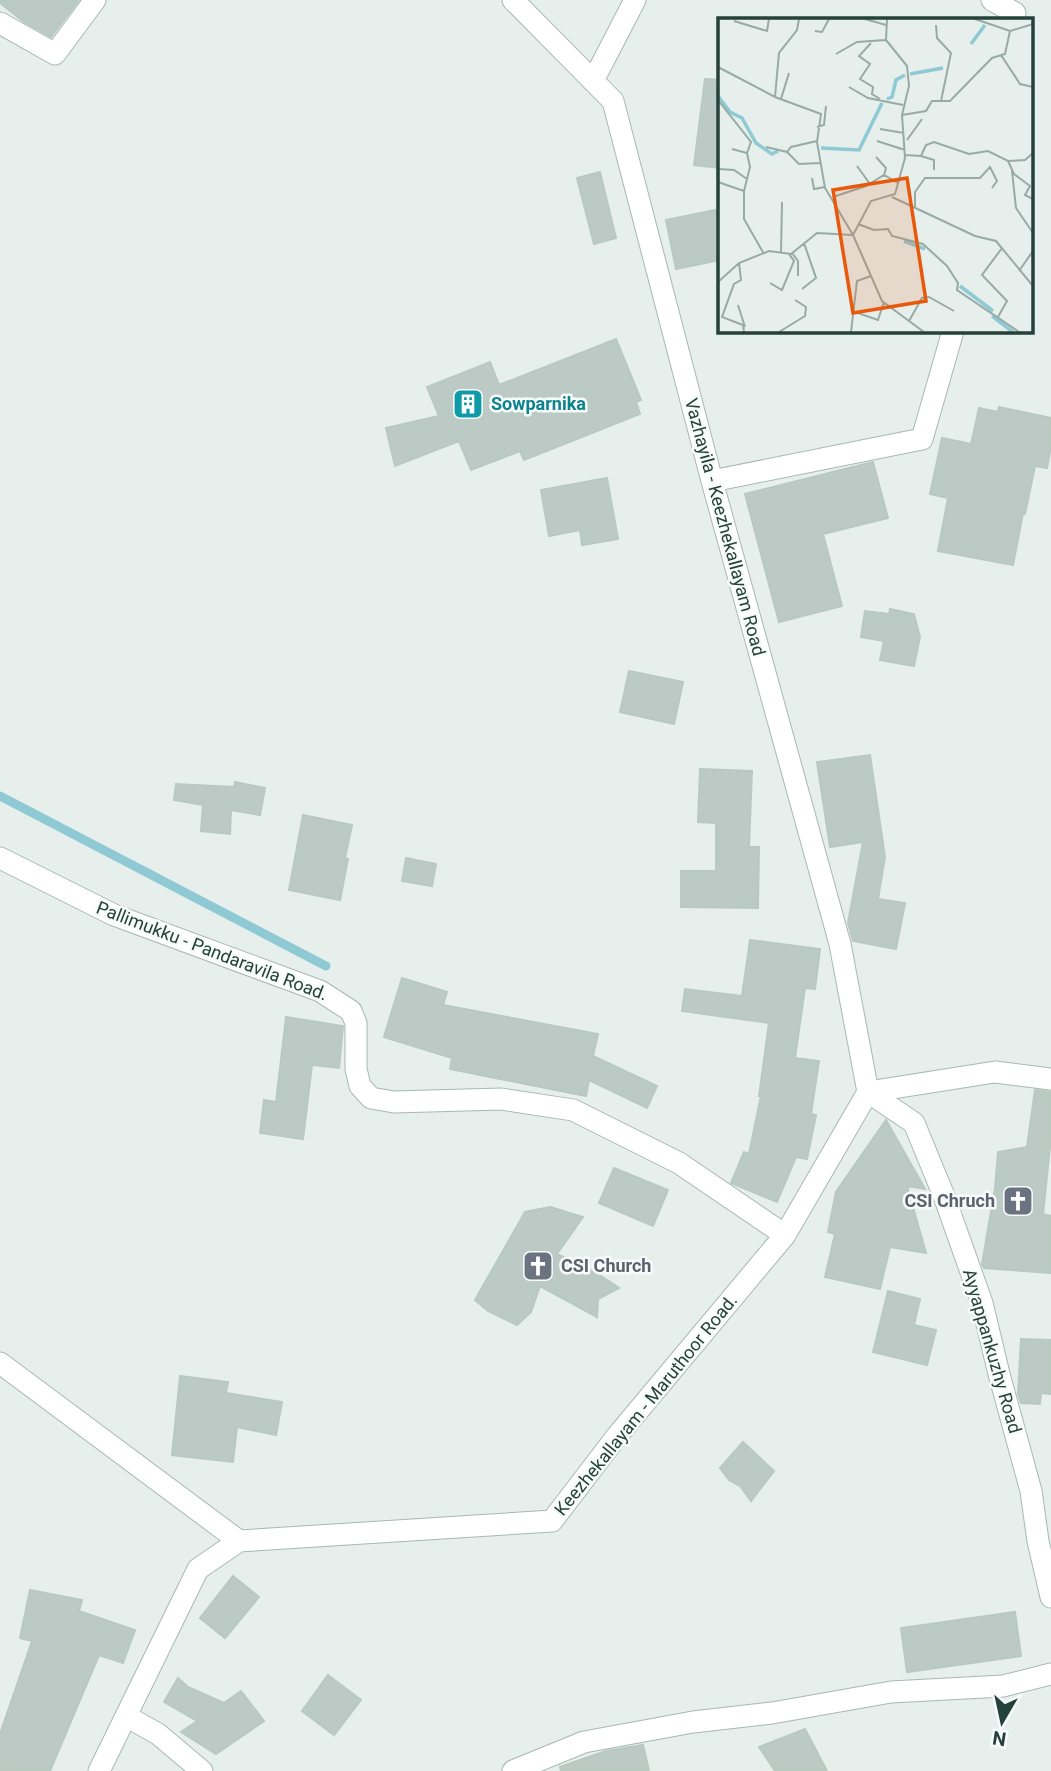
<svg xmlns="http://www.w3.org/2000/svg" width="1051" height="1771" font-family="Roboto,sans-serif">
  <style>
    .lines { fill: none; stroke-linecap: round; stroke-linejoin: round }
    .stream { stroke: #8ec9d4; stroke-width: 9 }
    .building { fill: #bbcac4; stroke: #b8c9c2; stroke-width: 2 }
    .minor-casing { stroke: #a8b8b2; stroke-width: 23 }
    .minor { stroke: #fff; stroke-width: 21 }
    .labels { text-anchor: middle; stroke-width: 5; stroke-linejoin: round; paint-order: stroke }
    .culture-label { font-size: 18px; font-weight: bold; fill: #0d838f; stroke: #f7fbf9; text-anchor: start }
    .street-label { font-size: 18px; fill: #24423a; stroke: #f7fbf9 }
    .worship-label { font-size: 18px; font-weight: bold; fill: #5b616d; stroke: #f7fbf9; text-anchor: end }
    .inset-river { fill: none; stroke: #8ec9d4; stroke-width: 3.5 }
    .inset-road { fill: none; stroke: #98aaa4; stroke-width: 2 }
    .view { fill: #e8590c; fill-opacity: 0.15; stroke: #e8590c; stroke-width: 3.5 }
    .inset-edge { fill: none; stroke: #24423a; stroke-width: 3.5 }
  </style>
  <rect width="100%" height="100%" fill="#e6efeb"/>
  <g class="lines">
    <path class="stream" d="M0,796L326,966"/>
  </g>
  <path class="building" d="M0,0H79L51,37L24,22L0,3Z
    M705,79L720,80V168L694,165Z
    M600,172L616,238L594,244L577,178Z
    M720,209V260L676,269L666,220Z
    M616,339L641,400L636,402L640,414L524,460L520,451L471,470L459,441L395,466L386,428L439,416L427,387L490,362L499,385Z
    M999,407L1051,418V446L1047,468L1035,466L1025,514L1023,513L1013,565L938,551L948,498L930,494L942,438L971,444L979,408L998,412Z
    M873,462L888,518L823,534L842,606L779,622L745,494Z
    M607,478L618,539L582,545L580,530L549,536L541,490Z
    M890,609L914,614L920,637L914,666L880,660L884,641L861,637L865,611L889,614Z
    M629,671L683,682L674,724L620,712Z
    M870,755L885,857L878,899L905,903L896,949L853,941L848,923L863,842L830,847L817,762Z
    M700,769L752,771L749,847H759L758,908L681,907V871H716V823L698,822Z
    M235,782L265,788L260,815L231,810L230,834L201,831L203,805L174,800L176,784L234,787Z
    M303,815L352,825L345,858L348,859L340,900L289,890Z
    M406,858L436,864L432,886L402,881Z
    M750,940L820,949L815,989L805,988L795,1058L819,1061L811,1114L816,1115L807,1159L796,1157L777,1202L731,1183L744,1152L749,1154L761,1096H759L769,1023L682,1011L685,989L742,996Z
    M402,978L447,992L443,1005L598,1034L593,1056L657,1086L647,1108L589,1080L586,1096L450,1069L452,1058L384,1037Z
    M286,1017L343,1026L339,1068L312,1065L303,1139L260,1133L264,1100L276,1102Z
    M1035,1090L1051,1092V1137L1043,1214L1051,1216V1273L984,1268L982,1264L995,1188L998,1152L1027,1147Z
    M886,1120L925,1189L907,1186L926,1253L890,1247L880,1289L825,1277L835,1234L828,1232L836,1192Z
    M614,1168L668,1190L653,1226L599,1203Z
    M550,1207L583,1217L557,1254L598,1274L619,1288L598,1299L597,1317L540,1286L531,1312L517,1325L488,1311L475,1300L525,1212Z
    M888,1291L920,1299L914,1325L936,1330L927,1365L873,1352Z
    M1021,1339L1051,1340V1394L1041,1393L1040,1404L1021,1403L1018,1394Z
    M180,1376L228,1382L226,1393L282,1402L276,1435L237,1427L233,1462L172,1455Z
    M743,1442L774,1471L751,1501L740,1486L729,1480L720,1468Z
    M233,1576L259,1597L225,1638L200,1618Z
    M30,1590L82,1600L79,1611L135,1630L123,1663L99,1655L50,1771H0V1734L32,1641L20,1638Z
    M1015,1612L1021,1656L907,1672L901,1628Z
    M328,1675L361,1700L334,1735L302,1711Z
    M178,1678L188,1687L224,1703L241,1691L264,1721L216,1754L181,1732L197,1721L164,1702Z
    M805,1729L827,1771H775L759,1747Z
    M643,1745L649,1771H561L560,1767L606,1751Z"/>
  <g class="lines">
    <g class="minor-casing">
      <path id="minor" d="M513,0L613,101L712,481L840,944L868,1092
        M992,0L1015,13
        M0,23L55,54L95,0
        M593,81L635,0
        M712,481L922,439L953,331
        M0,858L114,915L320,991L351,1011L356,1023V1069L360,1086L371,1098L394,1102L501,1099L573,1110L679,1163L785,1235
        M868,1092L914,1123L944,1196L982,1303L999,1374L1031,1491L1038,1541L1051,1597
        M868,1092L995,1072L1051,1079
        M0,1363L239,1541
        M126,1716L158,1734L202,1771
        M99,1771L198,1569L239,1541L552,1521L617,1436L785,1235L868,1092
        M513,1771L584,1742L693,1722L772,1713L891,1692L1003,1686L1051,1674"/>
    </g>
    <use href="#minor" class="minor"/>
  </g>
  <defs>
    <g id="building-square" transform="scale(1.575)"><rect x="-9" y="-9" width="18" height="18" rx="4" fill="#0f9aa8" stroke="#f7fbf9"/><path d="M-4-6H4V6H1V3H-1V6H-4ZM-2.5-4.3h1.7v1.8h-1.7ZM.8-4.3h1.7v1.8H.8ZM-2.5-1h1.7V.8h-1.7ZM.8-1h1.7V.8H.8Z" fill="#fff"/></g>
    <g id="church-square" transform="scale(1.575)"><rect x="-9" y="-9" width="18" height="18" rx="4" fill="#6b7280" stroke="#f7fbf9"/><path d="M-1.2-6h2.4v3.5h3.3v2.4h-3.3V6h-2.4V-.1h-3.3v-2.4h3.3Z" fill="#fff"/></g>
  </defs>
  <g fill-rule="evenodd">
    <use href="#building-square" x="468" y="404"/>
    <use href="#church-square" x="1018" y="1201"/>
    <use href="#church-square" x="538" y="1266"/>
  </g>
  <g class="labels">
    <g class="culture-label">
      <text x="491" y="410">Sowparnika</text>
    </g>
    <g class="street-label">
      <text transform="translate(725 527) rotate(75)" y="6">Vazhayila - Keezhekallayam Road</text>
      <text transform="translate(212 951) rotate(21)" y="6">Pallimukku - Pandaravila Road.</text>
      <text transform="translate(992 1351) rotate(74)" y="6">Ayyappankuzhy Road</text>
      <text transform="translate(646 1405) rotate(-51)" y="6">Keezhekallayam - Maruthoor Road.</text>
    </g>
    <g class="worship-label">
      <text x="995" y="1207">CSI Chruch</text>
      <text x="561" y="1272" text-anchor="start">CSI Church</text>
    </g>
  </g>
  <g transform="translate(718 18)">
    <rect width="315" height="315" fill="#e6efeb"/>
    <path class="inset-river" d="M253,26L267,7M192,56L225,50M0,78L12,94L24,100L38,125L54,136L60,133M169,81L174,79L178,62L187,57M103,130L141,132L164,85M186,223L207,231M242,268L275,293M274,298L295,314"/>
    <path class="inset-road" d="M147,1L168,7M257,1L292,13L315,6M16,3L49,13L51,1M218,7L219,20L233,35L223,83M97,13L104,14L111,1M168,22L169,1M153,25L141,38L152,46L142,61L155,69L154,76L162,81M118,36L139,24L168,22M283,37L302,66L315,69M0,49L57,79L103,96L99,124L107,170L135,217L164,283L206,314M131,69L150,80L185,87M57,79L61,35L79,12L81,1M63,81L71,55M0,82L33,124L29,135M184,97L208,93L214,83H232L274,40L287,36L292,13M99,109L106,107L108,88M162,111L186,115M189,122L204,101M159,123L187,132M48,129L69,134L81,146L102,145M14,131L29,135L32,149L26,173V201L46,236M69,134L73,129L99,123M187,137L203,138L208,127L216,124L251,136L270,133L290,143L307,142L315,135M203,138L216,142V152M158,139L168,150L166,157M290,143L296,156L312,168L307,177L315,181M139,148L152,166M0,151L16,152L29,161M294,153L298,190L315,215M94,160L96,171L107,169M0,164L26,173M115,179L148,168L166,157L180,165M174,179L257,218L278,223L315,268M197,191V174L207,160H262L272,149L279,163L274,170M140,206L156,212L170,211L174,218L205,226L229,248L240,265L239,272L301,314M135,217L153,183L177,176L187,140L184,97L191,68L189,48L168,22M63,235L64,184M74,235L80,243V258M21,245L23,262L16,266L4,299L25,307L26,314M301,253L315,233M0,264L21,245L51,233L73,236L99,215L135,217M52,265L64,272L76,243L71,236M84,271L98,260L86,225M20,287L27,309M137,294L160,302L166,284M280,299L289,283L264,257L284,230M191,303L204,280L211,279L236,293M61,314L87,298L88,289L77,282M133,314L139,263L153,258"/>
    <path class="view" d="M189,160L208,283L135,295L115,172Z"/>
    <rect width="315" height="315" class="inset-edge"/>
  </g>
  <g transform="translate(1002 1722) rotate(189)" stroke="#f7fbf9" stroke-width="5" paint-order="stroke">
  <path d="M0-5L12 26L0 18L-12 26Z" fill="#24423a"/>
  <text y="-10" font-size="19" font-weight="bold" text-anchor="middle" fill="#24423a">N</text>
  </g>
</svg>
